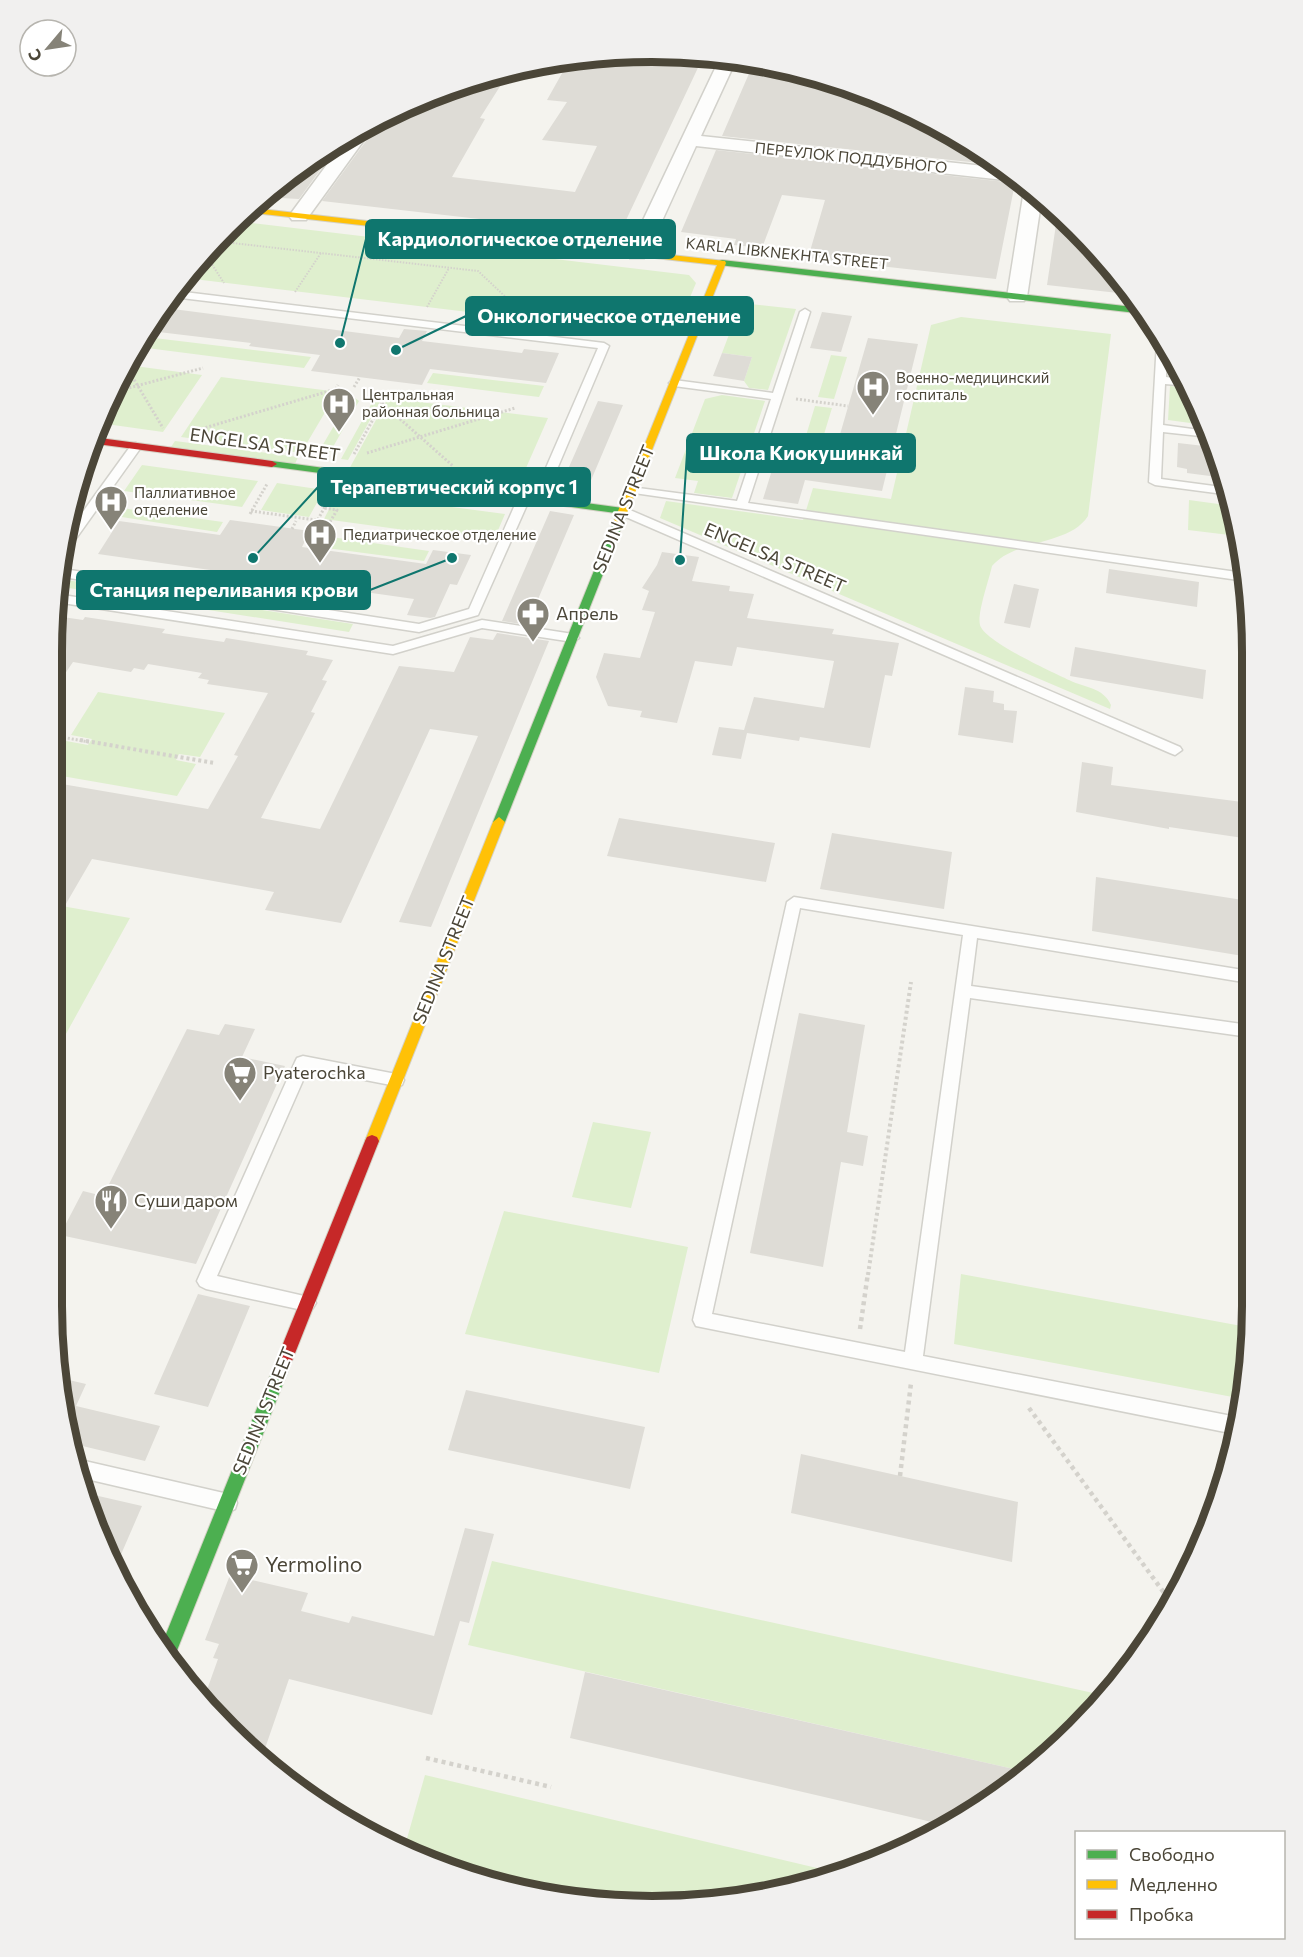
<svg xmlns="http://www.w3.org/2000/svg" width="1303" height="1957" font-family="Commissioner,sans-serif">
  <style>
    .green { fill: #dfefce }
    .building { fill: #dedcd6 }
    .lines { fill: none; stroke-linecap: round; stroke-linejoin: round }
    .lane-casing { stroke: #d2d1cb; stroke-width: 3 }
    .street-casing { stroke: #d2d1cb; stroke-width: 3 }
    .fast-casing { stroke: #d4d1c5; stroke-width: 2 }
    .slow-casing { stroke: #d4d1c5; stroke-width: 2 }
    .jam-casing { stroke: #d4d1c5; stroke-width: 2 }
    .path-far3 { stroke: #d4d2cc; stroke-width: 2; stroke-dasharray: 1.5 1.5; stroke-linecap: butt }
    .path-far2 { stroke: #d4d2cc; stroke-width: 3; stroke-dasharray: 2 2; stroke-linecap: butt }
    .path-far1 { stroke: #d4d2cc; stroke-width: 4; stroke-dasharray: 3 3; stroke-linecap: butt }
    .path { stroke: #d4d2cc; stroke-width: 4.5; stroke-dasharray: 4 4; stroke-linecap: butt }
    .lane { fill: #fdfdfc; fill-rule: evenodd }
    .street { fill: #fdfdfc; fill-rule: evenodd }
    .fast { fill: #4caf50; fill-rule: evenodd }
    .slow { fill: #ffc107; fill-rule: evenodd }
    .jam { fill: #c62828; fill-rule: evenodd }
    .labels { text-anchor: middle; stroke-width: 4.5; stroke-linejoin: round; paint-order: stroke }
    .far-street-label { font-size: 15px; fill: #4b4638; stroke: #fff }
    .far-poi-label { font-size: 15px; fill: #4b4638; stroke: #fff; text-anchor: start }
    .street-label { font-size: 18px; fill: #4b4638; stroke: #fff }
    .poi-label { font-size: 18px; fill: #4b4638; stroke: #fff; text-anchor: start }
    .near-poi-label { font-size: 21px; fill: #4b4638; stroke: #fff; text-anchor: start }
    .rim { fill: none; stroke: #4b4638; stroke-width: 8 }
    .leader { fill: none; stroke: #0f766e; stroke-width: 2 }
    .callout-dot { fill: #0f766e; stroke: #fff; stroke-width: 2 }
    .callout { fill: #0f766e; stroke: #0f766e; stroke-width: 2 }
    .callout-label { font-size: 20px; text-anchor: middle; font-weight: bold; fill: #fff }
  </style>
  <rect width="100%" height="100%" fill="#f4f3ee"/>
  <path class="green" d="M236,221L689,275L696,283L683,314L589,303L577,325L185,278L200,255Z
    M741,303L796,309L768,390L749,388L744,381L752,357L722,353Z
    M961,317L1111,334L1088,516C1069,546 1016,538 992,566C989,580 977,613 980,625C984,641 1052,672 1069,680C1085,688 1103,687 1111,705L1110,709L660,518L666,501L803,520L813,488L891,499L931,325Z
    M146,337L311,357L304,368L139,347Z
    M831,355L847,357L834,399L818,397Z
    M127,365L202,375L163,432L99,423L106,415L101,414L113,386Z
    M433,373L544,386L539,397L427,383Z
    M221,377L331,391L337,392L301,453L181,437Z
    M1170,386L1191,389L1205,425L1168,420Z
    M722,395L765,401L732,498L694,493L698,481L675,478L705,399Z
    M355,398L359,401L329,454L323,456L318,453L349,400Z
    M388,398L548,418L515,493L348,471Z
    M374,399L381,400L348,460L341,459Z
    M815,406L832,408L818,454L801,452Z
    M175,441L298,457L295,464L171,447Z
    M142,465L258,481L242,507L124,491Z
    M277,483L324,490L309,517L261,510Z
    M338,492L505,514L493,542L324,519Z
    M1189,500L1233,506L1238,536L1188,530Z
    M114,507L223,522L217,532L109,515Z
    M324,536L429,551L424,561L319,547Z
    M60,579L353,624L349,632L56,586Z
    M98,692L225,713L200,757L179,754L176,760L196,764L177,796L56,775V758L66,741L88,745L92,739L71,735Z
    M56,905L130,918L56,1052Z
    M593,1122L651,1132L631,1208L572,1197Z
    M504,1211L688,1247L659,1373L465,1334Z
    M961,1274L1247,1327V1384L1243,1399L954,1344Z
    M492,1561L1107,1696L1047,1757L1027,1772L468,1645Z
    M425,1775L838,1873L807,1886L691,1905H612L496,1886L422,1860L381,1837L406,1842Z"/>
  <path class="building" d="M613,52L704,55L619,235L322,201L377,126L374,120L386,113L496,71L511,69L480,118L485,119L452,177L575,192L597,146L542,140L567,102L547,100L570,59Z
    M754,62L845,83L952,132L999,165L722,136Z
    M342,140L299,199L263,197L286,175Z
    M716,150L1015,183L996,279L808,258L825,200L782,195L762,248L734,245L736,239L681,232Z
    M1058,211L1120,277L1118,293L1047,285Z
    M165,308L399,338L404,329L427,331L422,341L522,353L524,349L559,353L546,383L430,369L422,385L311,371L320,355L249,346L251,343L150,331Z
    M822,312L852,316L841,352L810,348Z
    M868,338L918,344L882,491L805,480L798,504L763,499L777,454L832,462Z
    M722,353L752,357L744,381L713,376Z
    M598,401L623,405L589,485H586L582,495L558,492Z
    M1178,443L1213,447L1225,478L1187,473V469L1177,467Z
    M550,511L574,515L527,625L502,621Z
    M230,520L310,531L302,547L426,564L433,550L471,555L457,585L450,584L435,617L430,618L407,615L414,599L98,554L119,521L220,535Z
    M662,552L699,557L692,581L730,586L729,591L754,594L747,618L834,629L832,634L899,643L892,676L885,675L870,748L800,737L799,741L747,733L741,759L712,755L719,727L744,730L754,697L824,708L834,661L737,647L732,666L695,661L677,723L640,717L642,711L608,706L596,677L604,653L640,658L655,612L642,610L649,591L642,588L657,565Z
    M1109,569L1199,582L1197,607L1106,593Z
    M1014,584L1039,589L1030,628L1004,623Z
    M56,616L83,620L85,617L165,629L162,633L224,642L226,638L308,651L306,655L333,660L322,680L327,681L311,712L315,713L261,818L320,829L399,666L454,672L470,637L493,640L497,633L549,641L431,927L399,922L478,736L430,729L341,923L265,910L274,892L92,859L56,921V783L208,809L238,756L234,755L268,693L207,684L209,680L198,678L202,673L148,664L144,670L134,668L131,672L73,662L56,687Z
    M1075,647L1206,670L1203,699L1070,676Z
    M965,687L994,691L993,702L1004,704V710L1017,711L1013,743L958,735Z
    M1082,762L1113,767L1111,785L1250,803V839L1169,827V829L1076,812Z
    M619,818L775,843L766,882L607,856Z
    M832,833L952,852L944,909L820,889Z
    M1096,877L1249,901V957L1092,931Z
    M799,1013L865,1025L847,1132L868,1136L863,1166L841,1162L823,1267L750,1253Z
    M225,1024L255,1029L242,1057L285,1066L196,1264L60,1235L83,1191L103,1196L187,1029L219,1035Z
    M198,1294L250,1306L208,1407L154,1394Z
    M56,1377L86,1384L76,1406L160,1426L145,1461L70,1443Z
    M466,1390L645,1427L630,1489L448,1450Z
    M801,1454L1018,1502L1012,1562L791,1513Z
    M81,1492L142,1506L116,1566L83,1498Z
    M465,1528L494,1534L469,1623L460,1621L432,1715L289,1679L261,1760L227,1730L203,1701L218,1659L213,1658L219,1644L205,1640L230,1575L308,1593L301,1611L349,1623L352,1616L434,1636Z
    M585,1672L1027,1772L949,1826L570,1738Z"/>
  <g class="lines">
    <g class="lane-casing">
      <path id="lane" d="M176,291L604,343L609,346L544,500L538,504L532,500L598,348L173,297Z
        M805,309L810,312L748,503L1244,573L1245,581L627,492V488L631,487L737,501L771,399L674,386L669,383L674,380L773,393L800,312Z
        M1160,338L1167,349L1166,377L1186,380L1190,386L1165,384L1163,425L1207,431L1209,437L1163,432L1161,479L1229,488L1231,495L1155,485L1149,482L1157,341Z
        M136,443L142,446L65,554L60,555L64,538L132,444Z
        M524,495L530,498L478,615L419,632L56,576L57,568L419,624L469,609L518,498Z
        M623,507L1180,747L1182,750L1175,755L1170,753L619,514V508Z
        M56,594L393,646L482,620L573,634L579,638L573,642L482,628L393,654L56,602Z
        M794,897L1249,971V983L977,938L971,986L1249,1025V1037L970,998L923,1356L1237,1417L1239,1418L1235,1434L696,1326L693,1320L787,902ZM800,908L963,935L905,1352L712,1314Z
        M303,1056L396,1074L402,1075L404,1080L402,1085L396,1086L308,1069L217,1276L313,1298L316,1303L313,1308L307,1311L206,1289L200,1286L197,1281L295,1062L297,1058Z
        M76,1459L228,1494L235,1497L237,1503L235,1509L228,1512L78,1477L74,1460Z"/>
    </g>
    <g class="street-casing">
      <path id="street" d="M721,56L737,58L701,136L1003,168L1018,179L1013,181L696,146L647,254L644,258H630L627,254Z
        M372,121L375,125L306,220H292L289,216L348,136Z
        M1027,186L1042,196L1027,297L1024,301H1010L1007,297L1024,190Z"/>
    </g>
    <g class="fast-casing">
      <path id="fast" d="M722,260L1142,308L1145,314L719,265V261Z
        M272,461L623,508L628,511L623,514L268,466L267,464Z
        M619,518L624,521L505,822L503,825H495L493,822L614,521Z
        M280,1364L286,1366L288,1371L172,1663L160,1649L272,1371L274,1366Z"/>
    </g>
    <g class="slow-casing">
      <path id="slow" d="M251,208L725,261L726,263L623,523L619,524L614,521L717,265L246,212Z
        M499,817L505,822L379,1141L377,1145L372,1147L367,1145L365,1141L493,822Z"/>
    </g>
    <g class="jam-casing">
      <path id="jam" d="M92,437L272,461L277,464L272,467L89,443Z
        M372,1135L377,1137L379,1141L288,1371L286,1376L280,1378L274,1376L272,1371L365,1141L367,1137Z"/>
    </g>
    <path class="path-far3" d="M215,241L478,271L528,318
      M204,252L224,283
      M295,292L321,253
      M427,307L449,268"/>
    <path class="path-far2" d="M126,366L163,428
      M354,387L360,377
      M110,393L203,368
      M796,399L848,406
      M382,403L453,466
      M194,431L336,389L338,385
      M367,453L515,408
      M354,454L388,392
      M251,511L330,522L337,510L324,508
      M250,514L267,484
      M316,523L333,492
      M292,529L296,521
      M56,736L89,742"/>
    <path class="path-far1" d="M80,740L214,763
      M868,1275L911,982"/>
    <path class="path" d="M860,1329L868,1273
      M1029,1408L1170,1601
      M900,1476L911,1383
      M426,1758L551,1787"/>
    <use href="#lane" class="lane"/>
    <use href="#street" class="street"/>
    <use href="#fast" class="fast"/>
    <use href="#slow" class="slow"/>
    <use href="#jam" class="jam"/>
  </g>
  <defs>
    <g id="hospital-pin" transform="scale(1.725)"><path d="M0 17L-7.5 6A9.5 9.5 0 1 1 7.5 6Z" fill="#868378" stroke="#fff"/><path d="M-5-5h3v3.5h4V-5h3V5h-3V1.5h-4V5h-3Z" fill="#fff"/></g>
    <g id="pharmacy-pin" transform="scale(1.725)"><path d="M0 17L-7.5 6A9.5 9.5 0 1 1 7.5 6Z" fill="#868378" stroke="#fff"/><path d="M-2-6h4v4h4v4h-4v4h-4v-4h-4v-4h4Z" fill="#fff"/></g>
    <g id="supermarket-pin" transform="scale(1.725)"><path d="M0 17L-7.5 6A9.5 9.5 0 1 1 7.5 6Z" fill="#868378" stroke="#fff"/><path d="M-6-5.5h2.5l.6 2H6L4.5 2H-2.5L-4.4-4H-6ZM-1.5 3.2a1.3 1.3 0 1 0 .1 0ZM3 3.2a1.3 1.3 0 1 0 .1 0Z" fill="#fff"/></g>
    <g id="restaurant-pin" transform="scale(1.725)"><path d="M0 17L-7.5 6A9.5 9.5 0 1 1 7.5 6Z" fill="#868378" stroke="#fff"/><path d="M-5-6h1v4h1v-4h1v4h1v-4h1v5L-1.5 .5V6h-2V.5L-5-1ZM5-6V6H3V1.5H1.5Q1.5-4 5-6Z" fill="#fff"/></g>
  </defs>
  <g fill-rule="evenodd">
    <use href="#hospital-pin" x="873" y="387"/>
    <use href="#hospital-pin" x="339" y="404"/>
    <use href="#hospital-pin" x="111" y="502"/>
    <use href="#hospital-pin" x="320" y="535"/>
    <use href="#pharmacy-pin" x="533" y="614"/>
    <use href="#supermarket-pin" x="240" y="1073"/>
    <use href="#restaurant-pin" x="111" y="1201"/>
    <use href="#supermarket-pin" x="242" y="1565"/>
  </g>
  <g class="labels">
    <g class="far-street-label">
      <text transform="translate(851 158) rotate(6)" y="5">ПЕРЕУЛОК ПОДДУБНОГО</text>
      <text transform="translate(787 254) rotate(6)" y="5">KARLA LIBKNEKHTA STREET</text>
    </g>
    <g class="far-poi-label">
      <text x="896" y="383">Военно-медицинский<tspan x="896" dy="17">госпиталь</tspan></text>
      <text x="362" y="400">Центральная<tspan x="362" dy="17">районная больница</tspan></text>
      <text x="134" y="498">Паллиативное<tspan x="134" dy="17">отделение</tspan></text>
      <text x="343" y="540">Педиатрическое отделение</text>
    </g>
    <g class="street-label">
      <text transform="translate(265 445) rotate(8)" y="6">ENGELSA STREET</text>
      <text transform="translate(624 509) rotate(-68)" y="6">SEDINA STREET</text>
      <text transform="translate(775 558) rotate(23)" y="6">ENGELSA STREET</text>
      <text transform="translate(444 960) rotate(-68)" y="6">SEDINA STREET</text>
      <text transform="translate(264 1411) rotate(-68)" y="6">SEDINA STREET</text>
    </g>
    <g class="poi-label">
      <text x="556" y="620">Апрель</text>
      <text x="263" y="1079">Pyaterochka</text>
      <text x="134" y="1207">Суши даром</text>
    </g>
    <g class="near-poi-label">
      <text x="265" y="1572">Yermolino</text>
    </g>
  </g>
  <path d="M0 0H1303V1957H0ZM652 62H652A590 590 0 0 1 1242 652V1306A590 590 0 0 1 652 1896H652A590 590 0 0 1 62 1306V652A590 590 0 0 1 652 62Z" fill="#f1f0ef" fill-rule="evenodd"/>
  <path class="rim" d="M652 62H652A590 590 0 0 1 1242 652V1306A590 590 0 0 1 652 1896H652A590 590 0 0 1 62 1306V652A590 590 0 0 1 652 62Z"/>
  <path class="leader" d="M340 343L366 239M396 350L466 316M680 560L687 453M253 558L318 487M452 558L370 590"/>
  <g class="callout-dot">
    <circle cx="340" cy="343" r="6"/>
    <circle cx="396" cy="350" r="6"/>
    <circle cx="680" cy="560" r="6"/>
    <circle cx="253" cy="558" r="6"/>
    <circle cx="452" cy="558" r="6"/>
  </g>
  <g class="callout">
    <rect x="366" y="220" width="309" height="38" rx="6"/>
    <rect x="466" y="297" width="287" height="38" rx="6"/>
    <rect x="687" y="434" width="228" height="38" rx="6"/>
    <rect x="318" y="468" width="272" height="38" rx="6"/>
    <rect x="77" y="571" width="293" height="38" rx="6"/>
  </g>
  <g class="callout-label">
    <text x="520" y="246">Кардиологическое отделение</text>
    <text x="609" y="323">Онкологическое отделение</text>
    <text x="801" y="460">Школа Киокушинкай</text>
    <text x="454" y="494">Терапевтический корпус 1</text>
    <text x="224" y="597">Станция переливания крови</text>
  </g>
  <rect x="1075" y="1831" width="210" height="108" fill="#ffffff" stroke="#b7b5af" stroke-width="1.5"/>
  <rect x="1087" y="1850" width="30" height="9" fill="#4caf50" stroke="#b7b5af" stroke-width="1.5"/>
  <text x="1129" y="1861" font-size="18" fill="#4b4638">Свободно</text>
  <rect x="1087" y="1880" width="30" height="9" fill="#ffc107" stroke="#b7b5af" stroke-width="1.5"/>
  <text x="1129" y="1891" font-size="18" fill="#4b4638">Медленно</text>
  <rect x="1087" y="1910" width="30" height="9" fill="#c62828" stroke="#b7b5af" stroke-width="1.5"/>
  <text x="1129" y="1921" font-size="18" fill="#4b4638">Пробка</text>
  <g transform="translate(48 48) rotate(241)"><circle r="28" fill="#ffffff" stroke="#b7b5af" stroke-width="1.5"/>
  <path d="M0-4.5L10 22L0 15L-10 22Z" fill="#868378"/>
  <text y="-9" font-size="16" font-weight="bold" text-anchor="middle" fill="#4b4638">С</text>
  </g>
</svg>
